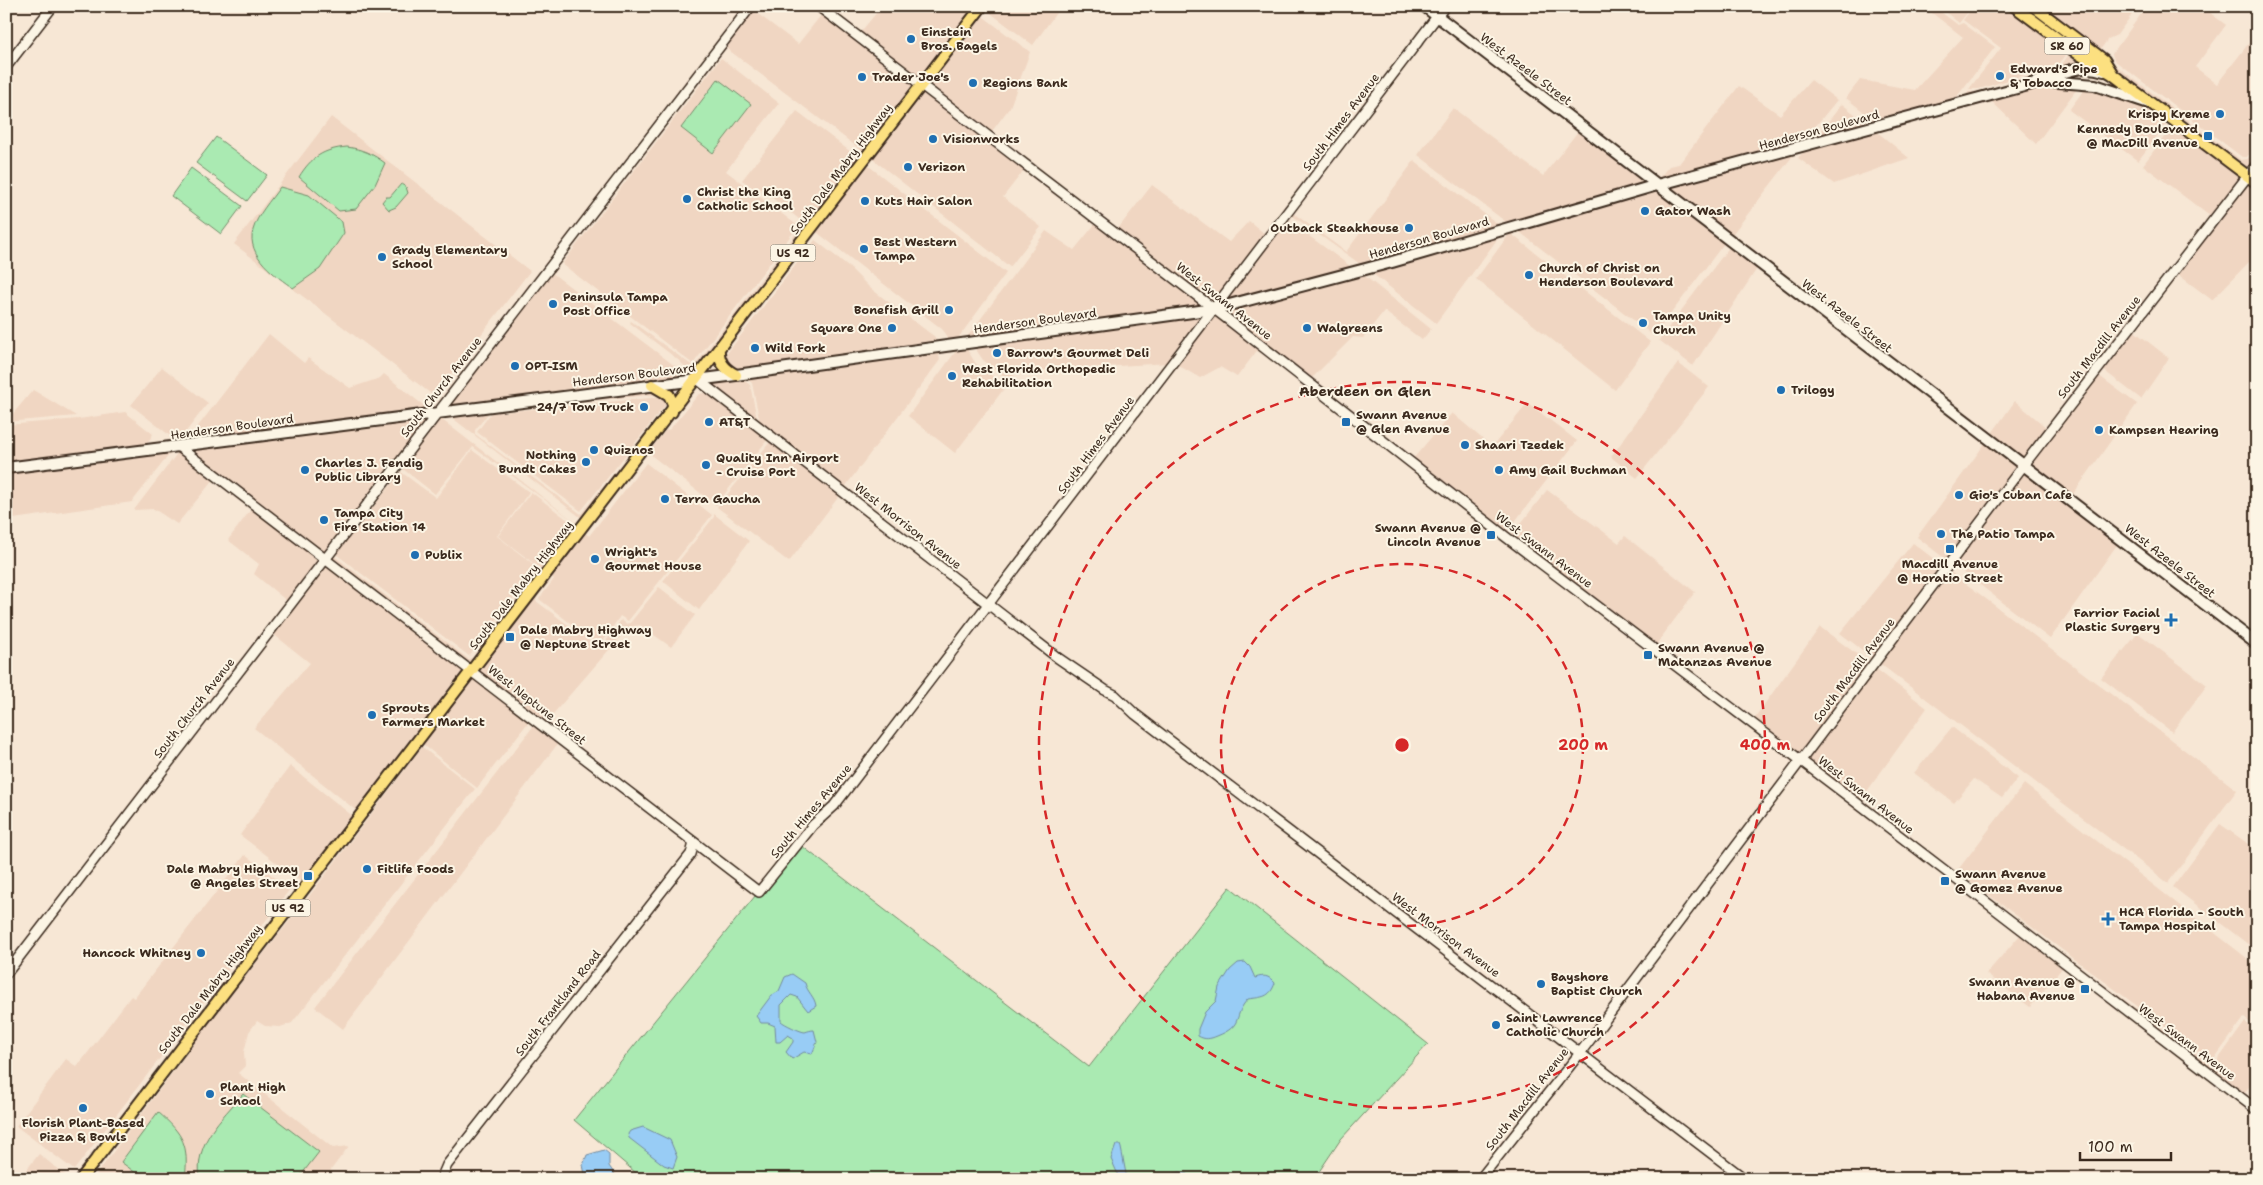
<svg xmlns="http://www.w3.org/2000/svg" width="2263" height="1185" font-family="'Shantell Sans',sans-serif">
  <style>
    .built { fill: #f0d6c2 }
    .green { fill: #aaeab2; stroke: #728a68 }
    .water { fill: #98ccf5; stroke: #738b9f }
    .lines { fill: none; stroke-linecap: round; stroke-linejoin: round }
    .tertiary-casing { stroke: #3b2a1e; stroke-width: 12 }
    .secondary-casing { stroke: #3b2a1e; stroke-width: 14 }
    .primary-casing { stroke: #3b2a1e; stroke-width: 14 }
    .tertiary { stroke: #fcf5e5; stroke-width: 9 }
    .secondary { stroke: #fcf5e5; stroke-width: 10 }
    .primary { stroke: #fce080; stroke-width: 10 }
    .ring { fill: none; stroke: #d62828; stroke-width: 2.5; stroke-dasharray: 9 6 }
    .poi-dot { fill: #1f6fb2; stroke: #fcf5e5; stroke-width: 2 }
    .labels { text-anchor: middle; stroke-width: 4; stroke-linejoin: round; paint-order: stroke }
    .shield { fill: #fcf5e5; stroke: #75675a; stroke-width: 1 }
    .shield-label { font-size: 11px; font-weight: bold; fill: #3b2a1e }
    .poi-label { font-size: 12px; font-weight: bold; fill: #3b2a1e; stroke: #fcf5e5; text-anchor: start }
    .street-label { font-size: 12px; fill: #3b2a1e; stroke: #fcf5e5 }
    .neighbourhood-label { font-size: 14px; font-weight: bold; fill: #3b2a1e; stroke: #fcf5e5 }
    .centre { fill: #d62828; stroke: #fcf5e5; stroke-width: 2.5 }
    .ring-label { font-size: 15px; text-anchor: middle; font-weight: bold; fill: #d62828; stroke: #fcf5e5; stroke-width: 4; stroke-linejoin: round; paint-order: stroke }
  </style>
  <rect width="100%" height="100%" fill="#f7e7d5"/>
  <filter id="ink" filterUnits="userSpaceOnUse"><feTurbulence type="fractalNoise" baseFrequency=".02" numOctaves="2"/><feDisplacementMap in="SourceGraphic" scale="10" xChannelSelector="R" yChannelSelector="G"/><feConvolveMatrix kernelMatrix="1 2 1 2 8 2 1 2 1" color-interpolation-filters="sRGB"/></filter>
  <g filter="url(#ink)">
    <path class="built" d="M882,6H970L975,10L920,81L859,34Z
      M986,6H1061L1033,45L984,8Z
      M1923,6H1933L1958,25L1963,23L1995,47L1952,103L1878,123L1846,98L1860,80L1915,90L1963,37Z
      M1938,6H1973L1959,23Z
      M1974,6H2004L2067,54L2059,64L1979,89H1969L2001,48L1963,20Z
      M2043,6H2138L2117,35L2108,39L2100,50Z
      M2147,6H2201L2226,25L2195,67L2217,84L2249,43L2257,49V99L2250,109L2257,115V145L2247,157H2242L2114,60L2112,54Z
      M750,8L798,44L822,14L916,87L865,153L722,45Z
      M980,14L1030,52L1010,107L990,134L925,85Z
      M2070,53L2087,64L1962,100L1968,92H1980L2060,67Z
      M2110,57L2114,64L2241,160L2248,159L2257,149V158L2247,171L2117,73L2108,59Z
      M721,58L779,103L726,171L798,226L693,364L562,264Z
      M1811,80L1837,100L1801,144L1660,181L1659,178L1669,166L1679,164L1739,86L1780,115Z
      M2043,84L2079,86L2036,144L1989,99Z
      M2086,87L2150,107L2169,120L2138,161L2069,110Z
      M921,90L1025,169L1003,197L1041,227L1010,267L870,157Z
      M1842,104L1870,126L1812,142Z
      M1453,108L1543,176L1579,130L1650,184L1510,225L1418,155Z
      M797,111L860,159L809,227L760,188L757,191L742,180Z
      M331,117L530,271L434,396L234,244Z
      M2174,124L2243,177L2211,217L2143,165Z
      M1876,131L1909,158L1834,184L1798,158L1805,150Z
      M1795,153L1730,237L1665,187Z
      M1414,161L1502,227L1363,266L1290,214L1292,212L1346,252Z
      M865,163L1006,273L956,341L947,343L946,334L942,329L814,230Z
      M2248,181L2257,188V268L2249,262L2212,300L2176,273Z
      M1152,185L1229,242L1249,221L1265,234L1213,304L1117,230Z
      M1656,189L1725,242L1654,336L1517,230Z
      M1286,219L1354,269L1222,303Z
      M1096,223L1205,306L965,340L1046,231L1074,250Z
      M800,228L805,232L695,376L677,359L630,323L631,321L694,367Z
      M1510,233L1650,342L1615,390L1476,279Z
      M1501,234L1436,323L1369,271Z
      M815,240L847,265L870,288L935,337L940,360L845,487L760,423L752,383L733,368L725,356Z
      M1730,246L1758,267L1693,366L1659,340Z
      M552,273L675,366L688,378L444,407Z
      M1361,273L1431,329L1422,340L1384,311L1363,338L1353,337L1310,380L1221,310Z
      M1206,313L1169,363L1016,372L1010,381L983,360L975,348V345Z
      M1214,313L1259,348L1237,377L1220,367L1200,378L1176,364Z
      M2133,330L2169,358L2141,399L2102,369Z
      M269,334L304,363L308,358L350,388L380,378L384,374L428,409L186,442Z
      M968,346V351L976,364L1006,386L955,453L908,416L959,347Z
      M1678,363L1709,387L1637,478L1611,457Z
      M162,367L208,403L178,442L131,405Z
      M2098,375L2137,404L2071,497L2028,465Z
      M741,378L750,385L758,423L704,383Z
      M651,389L661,394L491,410L475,430V434L581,514L668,406V410L584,520L446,413Z
      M33,390L76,416L6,422Z
      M703,393L709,394L768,439L716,505L652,456V448L665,431L670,429L698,395Z
      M661,397L667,403L581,511L477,432L491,413Z
      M2015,401L2048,429L2023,461L1990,436Z
      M1528,403L1577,441L1506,533L1412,460L1452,413L1492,447Z
      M125,412L153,434L147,444L6,464V425L79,419Z
      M430,415L325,553L188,449Z
      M437,416L579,525L473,447L435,494L403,469H400L333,555L468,659L472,658L538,570L542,573L471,665L330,557Z
      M770,442L840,495L789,562L717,507Z
      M1986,442L2019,466L1948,561L1917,537Z
      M472,450L529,492L497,536L537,567L469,656L336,554L401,472L436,498Z
      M172,451L132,502L6,520V472Z
      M179,451L215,478L177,524L154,509L134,510Z
      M646,463L712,515L628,621L620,616L600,646L539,599L554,579L498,536L531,492L589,536Z
      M2024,470L2119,542L2050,639L1953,564Z
      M1547,490L1619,543L1625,536L1695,592L1655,646L1511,536Z
      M252,508L321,559L288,602L254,574L259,564L228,540Z
      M714,514L749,541L699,610L663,581L714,517Z
      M1913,543L1943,566L1874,659L1840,633Z
      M326,563L467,671L358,812L254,728L310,663L272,633Z
      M1948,570L2237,790L2168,883L1879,663Z
      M547,577L551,580L537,597L536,601L599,648L602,647L621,620L627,624L630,623L659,587L695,615L671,647L640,625L629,627L546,722L550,726L476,669Z
      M1820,627L1870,664L1801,756L1753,720Z
      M2138,633L2207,685L2172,732L2101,678Z
      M1875,668L1927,708L1860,801L1806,760Z
      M472,675L530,720L477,788L424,745H420L305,897L224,998Z
      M535,724L559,742L343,1029L315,1007Z
      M1952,727L2018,778L2002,798L1974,779L1954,803L1914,773Z
      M422,747L475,789L292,1023L280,1027L265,1026L257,1021L249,1032L244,1052L245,1066L238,1073L333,1148L349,1146L324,1179H93L196,1041L195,1040L307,899Z
      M290,766L354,817L303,883L240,835Z
      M2024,784L2257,966V1028L2244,1018L2212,1062L1957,871Z
      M2220,824L2257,850V951L2173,887Z
      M245,855L290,889L74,1170L16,1126L66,1059L77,1067L131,996L134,998Z
      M2021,934L2063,967L2030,1007L1986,974Z
      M2099,981L2211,1065L2215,1064L2245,1022L2257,1031V1076L2243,1095L2097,984Z
      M39,1154L70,1179H19Z"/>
    <path class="green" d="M718,79L751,104L713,153L681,128Z
      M216,137L267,175L247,201L196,163Z
      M347,147C362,149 373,154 385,163L375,185L356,209L339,211L299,177C311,157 324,149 347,147Z
      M191,168L242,206L221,234L171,196Z
      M401,184L406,187L408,193L396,207L389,210L382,202L386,197H390Z
      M280,187L309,195L342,222L344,233L320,269L293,288C276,276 246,256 253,230C257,215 271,200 280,187Z
      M798,843L1089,1067L1230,887L1428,1044L1341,1139L1314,1179H643L574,1120Z
      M243,1094L319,1152L298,1179H200C194,1143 221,1119 243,1094Z
      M158,1112C184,1135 189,1145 185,1179H144L121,1162Z"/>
    <path class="water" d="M1245,962L1250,967L1255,978C1264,975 1268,975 1275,983C1270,998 1262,997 1248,999C1232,1016 1245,1025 1217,1036C1210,1039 1205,1040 1198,1036V1029L1205,1012L1216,1001L1219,987L1230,970L1238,963Z
      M792,974L805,983C807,992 815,997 816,1006L808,1011L797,997L791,995L781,1005V1021C784,1024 801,1032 805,1032C808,1031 811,1030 814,1030L817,1042L812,1054L804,1052L792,1059L786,1052L793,1042V1038L788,1035L780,1042H776L775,1026L768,1023H761L756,1016L771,996L779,991L785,977Z
      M643,1127L670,1140L677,1157L673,1168L664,1165L629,1138L628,1134L630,1131Z
      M1116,1145H1120L1121,1148L1127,1179H1120L1111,1159Z
      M604,1150L609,1154V1166L618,1179H586L583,1165L587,1155Z
      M1180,1172L1187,1174L1191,1179H1152Z"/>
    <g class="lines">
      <g class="tertiary-casing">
        <path id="tertiary" d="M818,6L1226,318L1506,537L1853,800L2257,1110
          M6,67L53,6
          M697,379L1058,658L1105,690L1115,695L1135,714L1745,1179
          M179,447L759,892L813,825L834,806L1445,6
          M6,974L751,6
          M441,1179L447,1165L691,854L694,843
          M1480,1179L1580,1053L2023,466L2257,164"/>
      </g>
      <g class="secondary-casing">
        <path id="secondary" d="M1424,6L2257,644
          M2047,81L2095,85L2149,103
          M6,468L736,375L1214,309L1392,262L1657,185L2028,85C2053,78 2078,61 2104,71"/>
      </g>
      <g class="primary-casing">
        <path id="primary" d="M2014,6L2077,53L2112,74L2257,183
          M2033,6L2104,60L2112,73
          M719,349C718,362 725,369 736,375
          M652,385L669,395L673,404L672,412
          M81,1179L982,6"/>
      </g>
      <use href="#tertiary" class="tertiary"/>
      <use href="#secondary" class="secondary"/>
      <use href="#primary" class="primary"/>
    </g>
  </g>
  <g class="ring">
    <circle cx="1402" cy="745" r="181"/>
    <circle cx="1402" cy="745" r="363"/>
  </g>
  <g class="poi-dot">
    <circle cx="911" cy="39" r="5"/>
    <circle cx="2000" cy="76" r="5"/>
    <circle cx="862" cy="77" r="5"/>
    <circle cx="973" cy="83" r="5"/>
    <circle cx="2220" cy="114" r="5"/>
    <rect x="2203" y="131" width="10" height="10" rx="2.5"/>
    <circle cx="933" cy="139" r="5"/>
    <circle cx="908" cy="167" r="5"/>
    <circle cx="687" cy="199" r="5"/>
    <circle cx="865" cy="201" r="5"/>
    <circle cx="1645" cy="211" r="5"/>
    <circle cx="1409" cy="228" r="5"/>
    <circle cx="864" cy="249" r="5"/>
    <circle cx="382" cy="257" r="5"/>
    <circle cx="1529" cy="275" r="5"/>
    <circle cx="553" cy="304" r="5"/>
    <circle cx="949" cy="310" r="5"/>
    <circle cx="1643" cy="323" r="5"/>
    <circle cx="892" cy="328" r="5"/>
    <circle cx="1307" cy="328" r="5"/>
    <circle cx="755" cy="348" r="5"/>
    <circle cx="997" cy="353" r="5"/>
    <circle cx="515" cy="366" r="5"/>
    <circle cx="952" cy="376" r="5"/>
    <circle cx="1781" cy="390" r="5"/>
    <circle cx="644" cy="407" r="5"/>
    <circle cx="709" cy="422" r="5"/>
    <rect x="1341" y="417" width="10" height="10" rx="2.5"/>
    <circle cx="2099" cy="430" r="5"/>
    <circle cx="1465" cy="445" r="5"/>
    <circle cx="594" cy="450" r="5"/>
    <circle cx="586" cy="462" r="5"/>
    <circle cx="706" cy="465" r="5"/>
    <circle cx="305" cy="470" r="5"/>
    <circle cx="1499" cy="470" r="5"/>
    <circle cx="1959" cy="495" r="5"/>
    <circle cx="665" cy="499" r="5"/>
    <circle cx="324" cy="520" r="5"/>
    <circle cx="1941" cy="534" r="5"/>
    <rect x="1486" y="530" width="10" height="10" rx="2.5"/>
    <rect x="1945" y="544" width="10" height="10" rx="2.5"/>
    <circle cx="415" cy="555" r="5"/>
    <circle cx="595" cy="559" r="5"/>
    <path d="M2168.5 612.5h5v5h5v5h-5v5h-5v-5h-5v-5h5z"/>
    <rect x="505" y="632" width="10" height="10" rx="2.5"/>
    <rect x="1643" y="650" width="10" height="10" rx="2.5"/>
    <circle cx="372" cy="715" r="5"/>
    <circle cx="367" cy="869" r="5"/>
    <rect x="303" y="871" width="10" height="10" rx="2.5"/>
    <rect x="1940" y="876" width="10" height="10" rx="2.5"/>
    <path d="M2105.5 911.5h5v5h5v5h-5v5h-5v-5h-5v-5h5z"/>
    <circle cx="201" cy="953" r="5"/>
    <circle cx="1541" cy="984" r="5"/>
    <rect x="2080" y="984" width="10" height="10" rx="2.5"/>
    <circle cx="1496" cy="1025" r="5"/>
    <circle cx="210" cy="1094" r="5"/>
    <circle cx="83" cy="1108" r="5"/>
  </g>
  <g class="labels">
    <g class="shield">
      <rect x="2044.5" y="37.5" width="45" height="17" rx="4"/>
      <rect x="770.5" y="244.5" width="45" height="17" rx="4"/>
      <rect x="265.5" y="899.5" width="45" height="17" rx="4"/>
    </g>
    <g class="shield-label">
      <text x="2067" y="50">SR 60</text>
      <text x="793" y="257">US 92</text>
      <text x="288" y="912">US 92</text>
    </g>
    <g class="poi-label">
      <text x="921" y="36">Einstein<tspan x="921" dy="14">Bros. Bagels</tspan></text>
      <text x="2010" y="73">Edward's Pipe<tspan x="2010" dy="14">&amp; Tobacco</tspan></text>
      <text x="872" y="81">Trader Joe's</text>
      <text x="983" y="87">Regions Bank</text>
      <text x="2210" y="118" text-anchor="end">Krispy Kreme</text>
      <text x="2198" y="133" text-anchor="end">Kennedy Boulevard<tspan x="2198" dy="14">@ MacDill Avenue</tspan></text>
      <text x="943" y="143">Visionworks</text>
      <text x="918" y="171">Verizon</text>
      <text x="697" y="196">Christ the King<tspan x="697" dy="14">Catholic School</tspan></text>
      <text x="875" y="205">Kuts Hair Salon</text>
      <text x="1655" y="215">Gator Wash</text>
      <text x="1399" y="232" text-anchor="end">Outback Steakhouse</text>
      <text x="874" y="246">Best Western<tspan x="874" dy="14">Tampa</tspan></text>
      <text x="392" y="254">Grady Elementary<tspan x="392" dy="14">School</tspan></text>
      <text x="1539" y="272">Church of Christ on<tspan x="1539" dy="14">Henderson Boulevard</tspan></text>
      <text x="563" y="301">Peninsula Tampa<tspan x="563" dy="14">Post Office</tspan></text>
      <text x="939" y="314" text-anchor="end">Bonefish Grill</text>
      <text x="1653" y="320">Tampa Unity<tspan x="1653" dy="14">Church</tspan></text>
      <text x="882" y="332" text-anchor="end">Square One</text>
      <text x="1317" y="332">Walgreens</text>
      <text x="765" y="352">Wild Fork</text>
      <text x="1007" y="357">Barrow's Gourmet Deli</text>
      <text x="525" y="370">OPT-ISM</text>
      <text x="962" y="373">West Florida Orthopedic<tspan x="962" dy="14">Rehabilitation</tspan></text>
      <text x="1791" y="394">Trilogy</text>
      <text x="634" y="411" text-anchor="end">24/7 Tow Truck</text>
      <text x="1356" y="419">Swann Avenue<tspan x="1356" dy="14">@ Glen Avenue</tspan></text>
      <text x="719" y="426">AT&amp;T</text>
      <text x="2109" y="434">Kampsen Hearing</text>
      <text x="1475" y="449">Shaari Tzedek</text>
      <text x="604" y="454">Quiznos</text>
      <text x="576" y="459" text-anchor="end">Nothing<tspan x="576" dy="14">Bundt Cakes</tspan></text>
      <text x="716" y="462">Quality Inn Airport<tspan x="716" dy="14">- Cruise Port</tspan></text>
      <text x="315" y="467">Charles J. Fendig<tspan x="315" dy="14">Public Library</tspan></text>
      <text x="1509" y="474">Amy Gail Buchman</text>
      <text x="1969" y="499">Gio's Cuban Cafe</text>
      <text x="675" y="503">Terra Gaucha</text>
      <text x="334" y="517">Tampa City<tspan x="334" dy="14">Fire Station 14</tspan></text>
      <text x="1481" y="532" text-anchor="end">Swann Avenue @<tspan x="1481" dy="14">Lincoln Avenue</tspan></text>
      <text x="1951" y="538">The Patio Tampa</text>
      <text x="605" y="556">Wright's<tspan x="605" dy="14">Gourmet House</tspan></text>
      <text x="425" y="559">Publix</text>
      <text x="1950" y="568" text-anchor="middle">Macdill Avenue<tspan x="1950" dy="14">@ Horatio Street</tspan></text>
      <text x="2160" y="617" text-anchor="end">Farrior Facial<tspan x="2160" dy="14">Plastic Surgery</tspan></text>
      <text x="520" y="634">Dale Mabry Highway<tspan x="520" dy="14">@ Neptune Street</tspan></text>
      <text x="1658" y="652">Swann Avenue @<tspan x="1658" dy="14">Matanzas Avenue</tspan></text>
      <text x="382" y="712">Sprouts<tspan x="382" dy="14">Farmers Market</tspan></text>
      <text x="298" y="873" text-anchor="end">Dale Mabry Highway<tspan x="298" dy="14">@ Angeles Street</tspan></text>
      <text x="377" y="873">Fitlife Foods</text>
      <text x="1955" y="878">Swann Avenue<tspan x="1955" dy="14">@ Gomez Avenue</tspan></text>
      <text x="2119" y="916">HCA Florida - South<tspan x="2119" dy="14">Tampa Hospital</tspan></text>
      <text x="191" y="957" text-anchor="end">Hancock Whitney</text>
      <text x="1551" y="981">Bayshore<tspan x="1551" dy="14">Baptist Church</tspan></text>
      <text x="2075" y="986" text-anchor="end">Swann Avenue @<tspan x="2075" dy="14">Habana Avenue</tspan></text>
      <text x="1506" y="1022">Saint Lawrence<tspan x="1506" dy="14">Catholic Church</tspan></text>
      <text x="220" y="1091">Plant High<tspan x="220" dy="14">School</tspan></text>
      <text x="83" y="1127" text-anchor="middle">Florish Plant-Based<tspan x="83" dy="14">Pizza &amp; Bowls</tspan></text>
    </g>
    <g class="street-label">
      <text transform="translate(1526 69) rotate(37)" y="4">West Azeele Street</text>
      <text transform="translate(1341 122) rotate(-53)" y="4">South Himes Avenue</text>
      <text transform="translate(1819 130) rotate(-15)" y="4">Henderson Boulevard</text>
      <text transform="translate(841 169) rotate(-53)" y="4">South Dale Mabry Highway</text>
      <text transform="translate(1429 238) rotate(-16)" y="4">Henderson Boulevard</text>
      <text transform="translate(1224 301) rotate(38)" y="4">West Swann Avenue</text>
      <text transform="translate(1847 316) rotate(38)" y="4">West Azeele Street</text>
      <text transform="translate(1035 321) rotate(-8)" y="4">Henderson Boulevard</text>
      <text transform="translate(2099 347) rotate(-52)" y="4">South Macdill Avenue</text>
      <text transform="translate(634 375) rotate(-7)" y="4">Henderson Boulevard</text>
      <text transform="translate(441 387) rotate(-52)" y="4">South Church Avenue</text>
      <text transform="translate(232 427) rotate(-8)" y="4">Henderson Boulevard</text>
      <text transform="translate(1096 445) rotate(-53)" y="4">South Himes Avenue</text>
      <text transform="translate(908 526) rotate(38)" y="4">West Morrison Avenue</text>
      <text transform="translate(1544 550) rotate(37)" y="4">West Swann Avenue</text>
      <text transform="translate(2170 561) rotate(38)" y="4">West Azeele Street</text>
      <text transform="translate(521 585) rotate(-52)" y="4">South Dale Mabry Highway</text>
      <text transform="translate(1854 670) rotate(-53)" y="4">South Macdill Avenue</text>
      <text transform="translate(537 705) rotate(38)" y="4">West Neptune Street</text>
      <text transform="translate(194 708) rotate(-52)" y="4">South Church Avenue</text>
      <text transform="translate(1866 795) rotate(38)" y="4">West Swann Avenue</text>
      <text transform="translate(811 811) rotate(-50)" y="4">South Himes Avenue</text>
      <text transform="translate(1446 935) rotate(37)" y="4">West Morrison Avenue</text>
      <text transform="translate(210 989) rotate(-52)" y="4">South Dale Mabry Highway</text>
      <text transform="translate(558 1003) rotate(-52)" y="4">South Frankland Road</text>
      <text transform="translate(2187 1042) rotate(37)" y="4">West Swann Avenue</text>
      <text transform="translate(1527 1099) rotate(-52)" y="4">South Macdill Avenue</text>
    </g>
    <g class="neighbourhood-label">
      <text x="1365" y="396">Aberdeen on Glen</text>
    </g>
  </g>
  <circle cx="1402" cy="745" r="8" class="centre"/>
  <g class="ring-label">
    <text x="1583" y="750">200 m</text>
    <text x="1765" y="750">400 m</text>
  </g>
  <rect width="2263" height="1185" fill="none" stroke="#fcf5e5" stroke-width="25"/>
  <rect x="12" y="12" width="2238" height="1160" fill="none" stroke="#3b2a1e" stroke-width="2" filter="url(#ink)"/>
  <path d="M2080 1152v8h91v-8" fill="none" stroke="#3b2a1e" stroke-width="2.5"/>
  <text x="2088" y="1152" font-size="15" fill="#3b2a1e" stroke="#fcf5e5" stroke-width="4" paint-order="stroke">100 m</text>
</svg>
